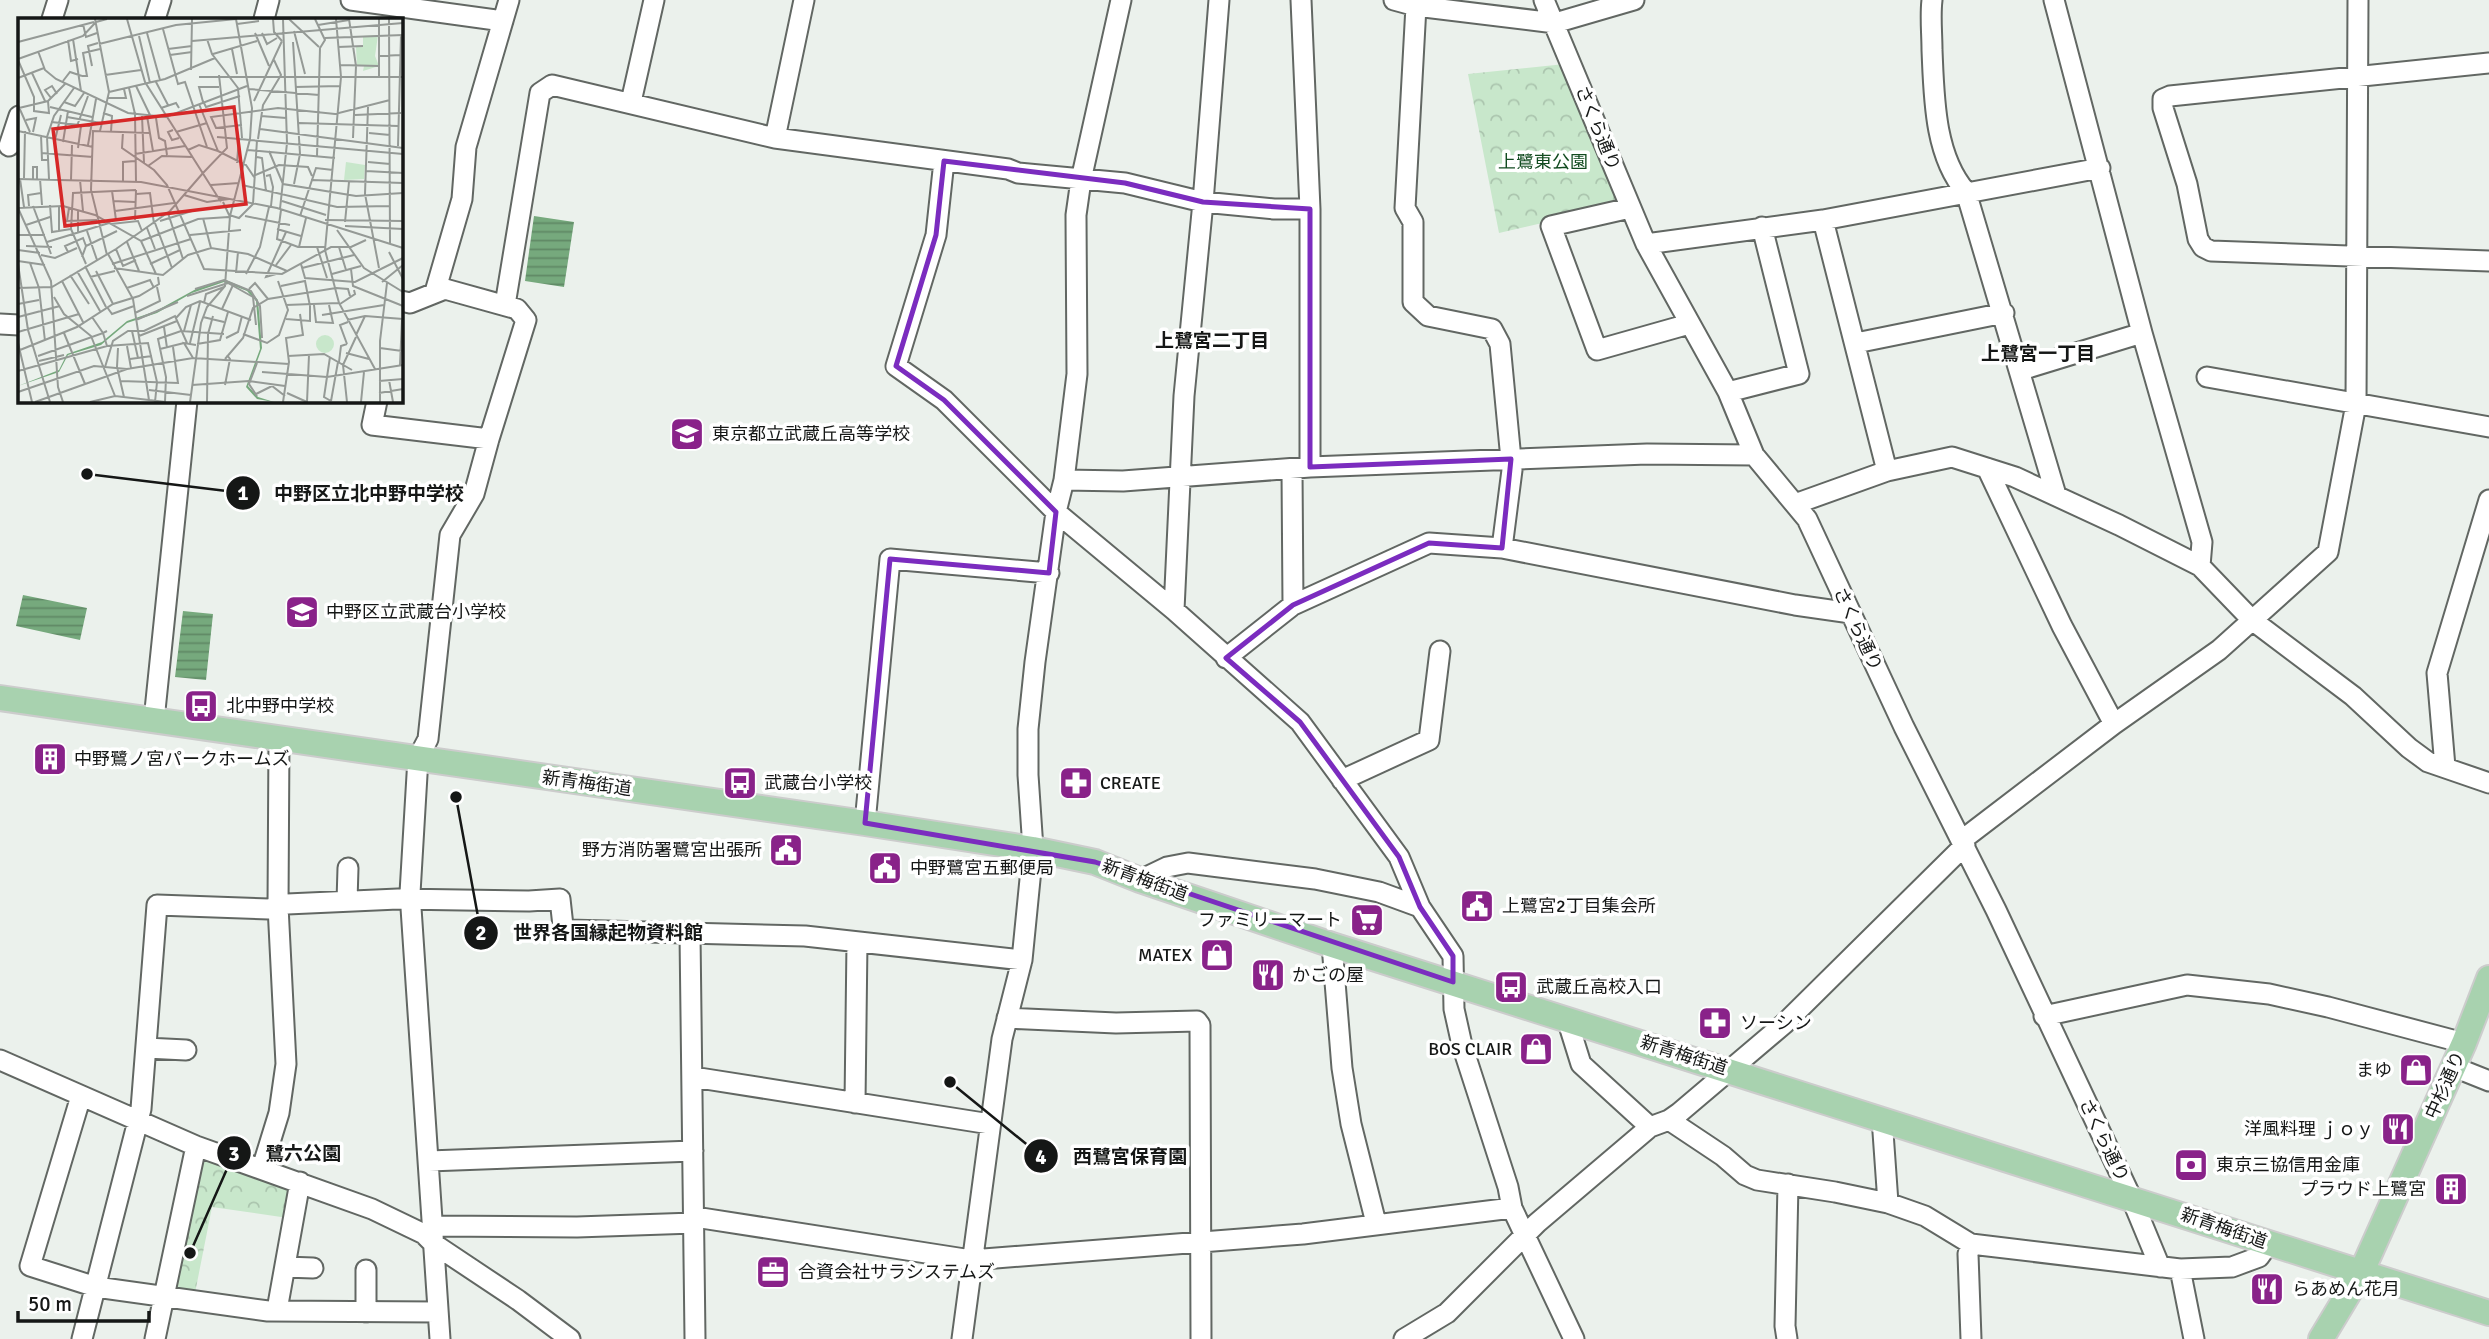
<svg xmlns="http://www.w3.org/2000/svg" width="2489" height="1339" font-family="Signika,'Noto Sans JP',sans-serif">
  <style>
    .park { fill: url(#park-crowns) }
    .water { fill: url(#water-rules) }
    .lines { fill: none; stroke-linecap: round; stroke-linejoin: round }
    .minor-casing { stroke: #626763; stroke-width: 23 }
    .major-casing { stroke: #ccc; stroke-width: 28 }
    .minor { stroke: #fff; stroke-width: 19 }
    .major { stroke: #a8d2af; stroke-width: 24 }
    .marked { fill: none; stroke: #7b2cbf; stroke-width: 5; stroke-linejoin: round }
    .labels { text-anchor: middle; stroke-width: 7; stroke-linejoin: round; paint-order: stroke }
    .street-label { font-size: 18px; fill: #151716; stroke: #fff }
    .park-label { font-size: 18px; fill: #124b20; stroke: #fff }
    .poi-label { font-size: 18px; fill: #151716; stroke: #fff; text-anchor: start }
    .neighbourhood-label { font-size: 19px; font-weight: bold; fill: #151716; stroke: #fff }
    .inset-road { fill: none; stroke: #959a96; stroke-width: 2 }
    .view { fill: #d62828; fill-opacity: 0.15; stroke: #d62828; stroke-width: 3.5 }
    .inset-edge { fill: none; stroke: #151716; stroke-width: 3.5 }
    .leader { fill: none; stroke: #151716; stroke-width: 2.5 }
    .callout-dot { fill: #151716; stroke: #fff; stroke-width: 2.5 }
    .mark-label { font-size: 21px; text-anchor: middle; font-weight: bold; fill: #fff }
    .callout-label { font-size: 19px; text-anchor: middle; font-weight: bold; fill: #151716; stroke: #fff; stroke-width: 7; stroke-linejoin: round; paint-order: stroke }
  </style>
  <defs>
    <pattern id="park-crowns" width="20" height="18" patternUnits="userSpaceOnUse" patternTransform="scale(1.75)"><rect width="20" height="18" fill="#c8e7cb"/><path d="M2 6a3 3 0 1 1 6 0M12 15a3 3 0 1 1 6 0" fill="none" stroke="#abc5ae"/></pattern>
    <pattern id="water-rules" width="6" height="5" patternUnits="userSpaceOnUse" patternTransform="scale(1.75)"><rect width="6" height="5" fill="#76a97d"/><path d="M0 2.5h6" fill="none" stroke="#608965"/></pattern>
  </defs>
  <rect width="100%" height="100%" fill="#ebf1ec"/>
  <path class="park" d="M1565,64L1624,204L1499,233L1468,74Z
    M199,1154L292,1185L288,1218L212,1207L195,1293L173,1291Z"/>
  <path class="water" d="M534,216L574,222L564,287L525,281Z
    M23,595L87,608L80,640L16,626Z
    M183,611L213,614L206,680L175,677Z"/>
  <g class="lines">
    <g class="minor-casing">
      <path id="minor" d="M351,0L503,21
        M1301,0L1310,209V467
        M1394,0L1416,6L1555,23L1634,0
        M1544,0L1646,244L1728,392L1754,455L1807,519L1904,727L1996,910L2131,1197L2160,1267
        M1932,0C1930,16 1932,33 1932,50C1934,96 1934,155 1966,192L2056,495
        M2054,0L2142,333L2202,542L2200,566
        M1416,6L1405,208L1413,222V302L1428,316L1492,329L1500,344L1512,470L1502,548
        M52,19L58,0
        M155,19L161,0
        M264,19L269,0
        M2489,63L2170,96L2163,99V108L2187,184L2198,239L2203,247L2211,251L2489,261
        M631,102L654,0
        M775,138L804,0
        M9,146L19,116
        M944,161L936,235L896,366L944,400L1056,512L1174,610L1300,722L1399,857L1420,907L1453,956L1454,1009L1462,1045L1508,1187L1512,1208L1574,1339
        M1630,208L1551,226L1597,350L1689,324
        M1823,220L1887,471
        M1646,244L1823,220L2100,168
        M435,292L462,199L466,147L509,0
        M401,301L410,303L445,289L517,309L526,320L489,439L474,494L450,535L428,739L418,758L410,893L440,1339
        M505,305L540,93L552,85L775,138L1008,169L1018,173L1125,183L1203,202L1274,209H1310
        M0,324L19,325
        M1856,343L2004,313
        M2021,370L2142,333
        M2207,377L2489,427
        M1728,392L1799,374L1762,227
        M377,401L372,425L489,439
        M1987,468L2062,626L2114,724
        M1292,470L1293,605
        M1064,480L1123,481L1310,467L1647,454L1754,455
        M1795,504L1887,471L1952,457L2015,477L2119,525L2200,566L2252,620L2353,696L2409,748L2428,762L2489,783
        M1174,610L1184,396L1203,202L1219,0
        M1226,658L1293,605L1429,543L1502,548L1795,605L1851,613
        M154,720L187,401
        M2445,767L2437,673L2489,500
        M1342,780L1429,740L1440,651
        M865,823L890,559L1049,573
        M1962,840L2114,724L2219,650L2328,552L2356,404L2358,0
        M1140,880L1167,867L1188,863L1315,879L1379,892L1420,907
        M347,901L348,868
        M690,934L695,1338
        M1332,945L1342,1068L1351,1124L1376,1223
        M2044,1016L2187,985L2269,994L2328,1007L2464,1043
        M1007,1018L1116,1023L1197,1021L1200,1025L1201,1339
        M1567,1019L1581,1064L1650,1127
        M146,1048L186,1050
        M0,1060L196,1146L372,1209L424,1234L434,1244L518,1300L570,1339
        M2464,1071L2489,1081
        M693,1077L990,1124
        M81,1096L30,1266L96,1287L268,1311L438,1312
        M855,1103L857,942
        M1882,1118L1888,1203
        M1669,1120L1723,1156L1745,1175L1757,1180L1835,1192L1888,1203L1925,1216L1971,1244L2180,1269L2232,1267L2259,1257L2269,1243
        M429,1161L693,1151
        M262,1168L279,1113L286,1064L278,906L279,738
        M695,1217L971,1260L1303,1234L1512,1208
        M432,1226L577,1227L694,1223
        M1971,1244L1968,1254L1971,1339
        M285,1267L313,1268
        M2180,1269L2194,1339
        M277,1310L300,1182
        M366,1312V1270
        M82,1339L141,1109L157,905L269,909L287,904L398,899L529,901L560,899L563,926L568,930L805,936L1022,960
        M155,1339L196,1146
        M962,1339L1002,1039L1022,960L1033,849L1028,775V729L1035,662L1056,512L1064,480L1077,374L1076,215L1081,180L1121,0
        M1404,1339L1447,1313L1537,1223L1650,1127L1669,1120L1679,1113L1784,1024L1965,845
        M1787,1339L1785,1326L1788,1184"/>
    </g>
    <g class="major-casing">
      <path id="major" d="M0,698L865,823L1033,849L1095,862L1140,880L1332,945L2489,1313
        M2321,1339L2362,1271L2464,1043L2489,978"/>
    </g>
    <use href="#minor" class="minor"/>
    <use href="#major" class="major"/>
  </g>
  <path class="marked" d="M944,161L1125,183L1203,202L1310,209V467L1511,459L1502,548L1429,543L1293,605L1226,658L1300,722L1399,857L1420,907L1453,956V982L1095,862L865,823L890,559L1049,573L1056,512L944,400L896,366L936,235Z"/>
  <defs>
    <g id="school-square" transform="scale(1.75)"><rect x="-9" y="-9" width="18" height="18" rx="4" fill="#892289" stroke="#fff"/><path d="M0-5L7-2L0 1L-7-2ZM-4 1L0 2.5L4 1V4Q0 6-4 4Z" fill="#fff"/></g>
    <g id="bus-square" transform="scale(1.75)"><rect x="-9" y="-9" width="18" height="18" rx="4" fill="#892289" stroke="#fff"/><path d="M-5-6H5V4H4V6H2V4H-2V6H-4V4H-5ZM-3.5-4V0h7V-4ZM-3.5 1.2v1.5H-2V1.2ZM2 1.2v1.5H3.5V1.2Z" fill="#fff"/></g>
    <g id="building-square" transform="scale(1.75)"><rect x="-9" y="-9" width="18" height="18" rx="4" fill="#892289" stroke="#fff"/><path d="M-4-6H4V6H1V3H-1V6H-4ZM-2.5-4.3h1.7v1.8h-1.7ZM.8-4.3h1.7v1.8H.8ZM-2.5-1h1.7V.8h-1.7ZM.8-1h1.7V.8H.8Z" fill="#fff"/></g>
    <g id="pharmacy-square" transform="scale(1.75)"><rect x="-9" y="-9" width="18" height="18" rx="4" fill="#892289" stroke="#fff"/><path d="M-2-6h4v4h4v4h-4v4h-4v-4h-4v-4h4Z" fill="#fff"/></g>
    <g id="civic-square" transform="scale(1.75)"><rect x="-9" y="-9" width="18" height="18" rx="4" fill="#892289" stroke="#fff"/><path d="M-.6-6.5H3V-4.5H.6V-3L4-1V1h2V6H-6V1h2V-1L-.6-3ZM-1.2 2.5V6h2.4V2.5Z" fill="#fff"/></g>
    <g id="supermarket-square" transform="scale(1.75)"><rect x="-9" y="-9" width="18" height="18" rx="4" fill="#892289" stroke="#fff"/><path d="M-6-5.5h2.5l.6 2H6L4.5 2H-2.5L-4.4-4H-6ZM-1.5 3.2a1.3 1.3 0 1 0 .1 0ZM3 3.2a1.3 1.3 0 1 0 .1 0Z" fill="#fff"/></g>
    <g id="shop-square" transform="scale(1.75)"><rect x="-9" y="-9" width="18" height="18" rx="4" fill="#892289" stroke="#fff"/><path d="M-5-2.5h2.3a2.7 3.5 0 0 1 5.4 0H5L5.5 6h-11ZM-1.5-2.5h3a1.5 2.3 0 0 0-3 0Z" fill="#fff"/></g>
    <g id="restaurant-square" transform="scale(1.75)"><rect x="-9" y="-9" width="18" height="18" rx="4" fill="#892289" stroke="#fff"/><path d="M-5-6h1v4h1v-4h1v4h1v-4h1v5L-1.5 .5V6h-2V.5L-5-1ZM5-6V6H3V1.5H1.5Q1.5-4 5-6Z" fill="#fff"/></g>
    <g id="bank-square" transform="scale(1.75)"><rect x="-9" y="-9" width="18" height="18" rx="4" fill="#892289" stroke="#fff"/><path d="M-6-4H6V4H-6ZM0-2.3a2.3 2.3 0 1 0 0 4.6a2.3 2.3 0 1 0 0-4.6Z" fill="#fff"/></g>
    <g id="office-square" transform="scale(1.75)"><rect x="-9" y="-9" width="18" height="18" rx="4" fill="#892289" stroke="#fff"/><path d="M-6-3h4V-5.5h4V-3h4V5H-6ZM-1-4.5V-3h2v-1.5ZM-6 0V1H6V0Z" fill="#fff"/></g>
  </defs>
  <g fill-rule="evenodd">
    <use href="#school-square" x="687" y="434"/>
    <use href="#school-square" x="302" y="612"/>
    <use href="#bus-square" x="201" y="706"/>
    <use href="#building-square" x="50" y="759"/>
    <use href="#bus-square" x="740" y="783"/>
    <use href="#pharmacy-square" x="1076" y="783"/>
    <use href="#civic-square" x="786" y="850"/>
    <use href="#civic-square" x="885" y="868"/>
    <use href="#civic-square" x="1477" y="906"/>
    <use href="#supermarket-square" x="1367" y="920"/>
    <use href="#shop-square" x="1217" y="955"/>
    <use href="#restaurant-square" x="1268" y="975"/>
    <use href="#bus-square" x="1511" y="987"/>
    <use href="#pharmacy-square" x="1715" y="1023"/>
    <use href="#shop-square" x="1536" y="1049"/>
    <use href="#shop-square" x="2416" y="1070"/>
    <use href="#restaurant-square" x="2398" y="1129"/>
    <use href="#bank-square" x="2191" y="1165"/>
    <use href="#building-square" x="2451" y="1189"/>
    <use href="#office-square" x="773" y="1272"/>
    <use href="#restaurant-square" x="2267" y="1289"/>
  </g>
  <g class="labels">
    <g class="street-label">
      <text transform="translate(1598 128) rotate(68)" y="6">さくら通り</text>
      <text transform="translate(1858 629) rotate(65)" y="6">さくら通り</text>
      <text transform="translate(587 783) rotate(8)" y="6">新青梅街道</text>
      <text transform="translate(1145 880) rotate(20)" y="6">新青梅街道</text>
      <text transform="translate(1684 1055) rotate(18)" y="6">新青梅街道</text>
      <text transform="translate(2445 1085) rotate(-66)" y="6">中杉通り</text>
      <text transform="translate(2104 1140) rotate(64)" y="6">さくら通り</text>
      <text transform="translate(2224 1228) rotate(19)" y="6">新青梅街道</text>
    </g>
    <g class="park-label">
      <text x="1543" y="168">上鷺東公園</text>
    </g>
    <g class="poi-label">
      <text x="712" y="440">東京都立武蔵丘高等学校</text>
      <text x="326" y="618">中野区立武蔵台小学校</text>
      <text x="226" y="712">北中野中学校</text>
      <text x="74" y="765">中野鷺ノ宮パークホームズ</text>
      <text x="764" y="789">武蔵台小学校</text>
      <text x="1100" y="789">CREATE</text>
      <text x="762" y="856" text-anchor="end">野方消防署鷺宮出張所</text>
      <text x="910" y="874">中野鷺宮五郵便局</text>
      <text x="1502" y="912">上鷺宮2丁目集会所</text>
      <text x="1342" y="926" text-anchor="end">ファミリーマート</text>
      <text x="1192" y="961" text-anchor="end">MATEX</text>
      <text x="1292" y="981">かごの屋</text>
      <text x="1536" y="993">武蔵丘高校入口</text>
      <text x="1740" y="1029">ソーシン</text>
      <text x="1512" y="1055" text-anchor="end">BOS CLAIR</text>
      <text x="2392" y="1076" text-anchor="end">まゆ</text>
      <text x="2374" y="1135" text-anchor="end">洋風料理 ｊｏｙ</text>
      <text x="2216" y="1171">東京三協信用金庫</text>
      <text x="2426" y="1195" text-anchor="end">プラウド上鷺宮</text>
      <text x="798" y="1278">合資会社サラシステムズ</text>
      <text x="2292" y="1295">らあめん花月</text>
    </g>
    <g class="neighbourhood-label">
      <text x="1212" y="347">上鷺宮二丁目</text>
      <text x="2038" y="360">上鷺宮一丁目</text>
    </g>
  </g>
  <g transform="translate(18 18)">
    <rect width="385" height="385" fill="#ebf1ec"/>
    <path d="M360,17L357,38L361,48L345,53L346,48L339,47L338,29L345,28V18ZM298 326a9 9 0 1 1 18 0a9 9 0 1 1-18 0Z" fill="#c8e7cb"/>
    <path d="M328,144L347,147L346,161L326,162Z" fill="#c8e7cb"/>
    <path d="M208,262L231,272L240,282L244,330L230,368L240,379L256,384L239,381L228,369L242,331L238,283L229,273L206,264L174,275L139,295L109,305L83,327L50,337L41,354L0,368L41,352L49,336L84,324L109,303L138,293L178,271Z" fill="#76a97d"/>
    <path class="inset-road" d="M77,1L91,74L82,113M109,1L127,64L203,184M255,1H271L301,29M255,1L256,14L264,23M297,1L307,22L302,30L299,138M318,1L323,59L307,232L321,285L357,351M331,1L338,48L335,120M361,1V58M371,1L372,225M65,6L68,19L79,15M219,6L241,3M300,7L331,2M145,11L160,66L167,64L189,129M276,13L287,56M129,15L142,62M237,15L251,48M244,15L249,26L259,20M121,18L132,65M307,20L385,17M55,21L63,73M189,21L194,36L220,70L224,120M50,22L53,43L60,41M174,23L385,5M0,24L76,4M275,24L282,136L276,166M81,26L158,7L218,1M320,29L345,28M150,31L174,28M214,31L219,56M20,33L27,52L38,61L110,95L148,99L229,68M195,36L239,23M152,37L174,34M361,38L383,37M0,41L65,18L78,4L89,1M0,42L16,79V93L31,95L30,83M322,47L361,48M74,48L70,28L80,25M173,52L174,1M14,55L27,83M87,57L123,52M64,58H69L65,35L82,31M181,59H385M0,60L26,50M45,63L52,54L64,58M138,64L150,87M118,68L132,97M277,69L322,68M111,70L117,96M231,71L301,77M91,74L147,61L197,40M33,80L27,72L34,68L39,76M90,80H108L106,71M185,83L188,89L222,78M236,83L264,23M46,84L57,88L66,75M185,84L181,69H201M181,86L200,133M0,87L12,114M32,89L74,99M350,89L347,176L361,250M1,90L30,83L48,65M143,90L158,85L161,90M85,95L94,98L93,114M117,96L118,164M337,97L383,95M124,98L126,145M129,98L135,133M243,98L268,100M49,99L83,105M138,100L141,120L147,123L149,137M8,102L18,100L15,114M33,104L72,108M281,105L380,108M224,107L198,110L193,99L260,90L317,96L372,82M59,108L70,78M242,111L385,130M155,112L150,114L154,122L161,120M0,113L75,129M105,114L104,130L136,152L149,167L186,251L264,256L313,229H333L348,222M158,114L189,105M351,115L372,117M23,117L24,142H30M199,119L385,136M240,121L245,87L263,57L256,42M37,122L43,97M45,124L50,93M70,127L78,81M380,128L383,17M60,130L63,108M170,132L181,127L200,133L228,147L236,159M230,132L317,140M251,133L265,166L338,178L385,175M23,135L75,139M117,136L167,128M239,139L244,140L248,173M350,144L372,146M219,145L221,120M130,148L144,138L175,139M348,153L385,155M185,155L209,130L201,57M235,158L261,147L290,149L294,158M248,158L252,157L255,169L253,188M6,160L7,113M0,161L123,164L259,190L385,230M2,161L6,189M15,161V149H19V161M22,161L24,187M31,161L29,119L36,98L56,70M53,162L54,127M62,162L65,193M293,162L385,165M105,163V144L117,143M193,167L221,165M224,167L319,189L372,188M94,173L98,202M118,176L132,175L136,206M166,177L189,184L211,181M95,183L117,184M264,183L308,197M205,184L211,197L221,200L235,186M235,186L239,122M32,187L34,214L53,211M11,188L10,177L23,175M15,188L33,236M41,188V213M0,190L33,263L40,369L45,384M0,190L45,188L77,197L123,223L138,256M51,190L49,203L79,202M262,191L269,125L265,1M263,192L259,221L280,229H307M97,193L156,185M150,195L165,241M227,198L272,207M282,198L298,150L315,152M185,200L193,230M117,202L118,172M307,202L385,203M142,203L177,192M327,204L331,164M137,205L154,250M93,206L120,203L124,213M8,207L32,199M327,208L385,211M129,210L137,231M0,211V235M259,211L283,218M319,212L346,250L385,274M69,213L79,242M60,215V192M0,217H27M172,217L223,212M123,223L180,201L211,199M29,224L91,205M109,224L121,253M8,228L34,229M281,229L288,200M299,229L309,260M321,229L328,252M98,231L105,248L118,242M0,232L22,235M50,234L47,228L65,220L68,228M371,234L385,261M90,236L115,281L131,382M23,237L37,240L59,230M89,237L73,172L75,113L132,115M64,239L68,228L99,213M0,243L27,247M12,245L21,270L27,323M0,246L10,312L32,384M68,246L53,211L55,175L118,172M94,246L173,221M132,246L162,232M283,246L287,260L337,264L385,240M258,247L273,227M67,248L88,289M96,250L145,257L170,237L193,230L230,236L269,253M284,250L336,237M333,251L335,268L385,288M59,253L82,293M78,253L95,286M218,255L220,234M228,256L242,229L251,189M258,256L248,259L268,214M314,256L343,248M52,257L71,286M72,259L97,253M44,263L65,304M364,264L385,247M263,268L287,263L292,288V303L268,301M0,270L34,269L98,231L152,193L185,155M109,270L132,262L136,270M177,271L206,262L233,273L242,288L244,320M231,271L237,265L250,281M169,278L210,265L235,279L238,307M36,279L46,296L73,318L97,378M186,285L188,276L206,269M0,286L21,282M322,286L337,276L336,272M268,287L321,285M296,287L298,304L315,305L311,287M89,289L94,296L116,288M204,291L215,267M117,295L142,283L139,269M304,297L366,287M0,299L42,288M74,299L85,315L89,313M185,299L206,304M158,300L168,289L182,283L233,302M118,302L160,284M329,302L347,298L385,301M146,309L149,330M114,313L120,340M166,313L173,287M0,314L61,296M46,315L67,366M225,316L249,325L261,317L270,292L260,263M338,317L347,298M121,318L159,303M208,320L220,314L224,298M0,325L14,384M172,325L182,284M179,326L202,322L210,294M329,326L322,307L330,304M109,328L113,350M100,330L99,349L106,379M362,330L384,333M142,331L166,325M2,332L59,309L95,286L121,278L141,266L140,259M328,335L351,341M20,338L85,315L89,328M270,338L306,336L334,352M312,339L306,379L313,383M175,340L166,325L178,327M112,341L134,338M207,341L225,320L235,290L250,281L318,270L330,271L332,278M21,343L46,337M321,344L323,328L329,326M239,345L231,366L239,378M382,347L384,301M87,349L95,323L110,313H126L157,298L169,325M0,353L89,328L130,325L139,364L137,384M244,354L309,359L385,347M371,362L375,384M103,363L160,365L155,329M361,363L385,361M174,367L231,363L267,368M207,367L212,341L209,337M131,372L173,377M0,374L76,348L109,351M269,375L289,384M361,375L385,371M238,376L254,368L267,378M313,383L320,344M17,384L109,351L175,340L271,346M72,384L97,378L148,384M147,384L148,359L140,321L163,313L206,316M172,384L183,305L189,289L207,268L212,198L232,121L234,90L218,1M189,384L190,316L195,298M265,384L271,344L268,320L285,317L282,296M289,384L291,337M329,384L325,347L338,319M343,384L346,354M362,384V323L369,265"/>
    <path class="view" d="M216,89L228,186L47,208L35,111Z"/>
    <rect width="385" height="385" class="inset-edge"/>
  </g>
  <path class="leader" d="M87 474L243 493M456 797L481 933M190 1253L234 1153M950 1082L1041 1156"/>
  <g class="callout-dot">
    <circle cx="87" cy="474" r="7"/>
    <circle cx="456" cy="797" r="7"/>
    <circle cx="190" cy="1253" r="7"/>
    <circle cx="950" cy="1082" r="7"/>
    <circle cx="243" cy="493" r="18"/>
    <circle cx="481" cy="933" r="18"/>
    <circle cx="234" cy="1153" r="18"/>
    <circle cx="1041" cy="1156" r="18"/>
  </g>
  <g class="mark-label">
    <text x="243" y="500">1</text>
    <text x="481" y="940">2</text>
    <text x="234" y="1161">3</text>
    <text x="1041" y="1164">4</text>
  </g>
  <g class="callout-label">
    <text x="369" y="500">中野区立北中野中学校</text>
    <text x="608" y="939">世界各国縁起物資料館</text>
    <text x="303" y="1160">鷺六公園</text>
    <text x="1130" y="1163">西鷺宮保育園</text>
  </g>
  <path d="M18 1311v10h131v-10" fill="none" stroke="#151716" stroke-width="3.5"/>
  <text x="28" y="1311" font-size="21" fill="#151716" stroke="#ffffff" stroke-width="5" paint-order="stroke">50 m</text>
</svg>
